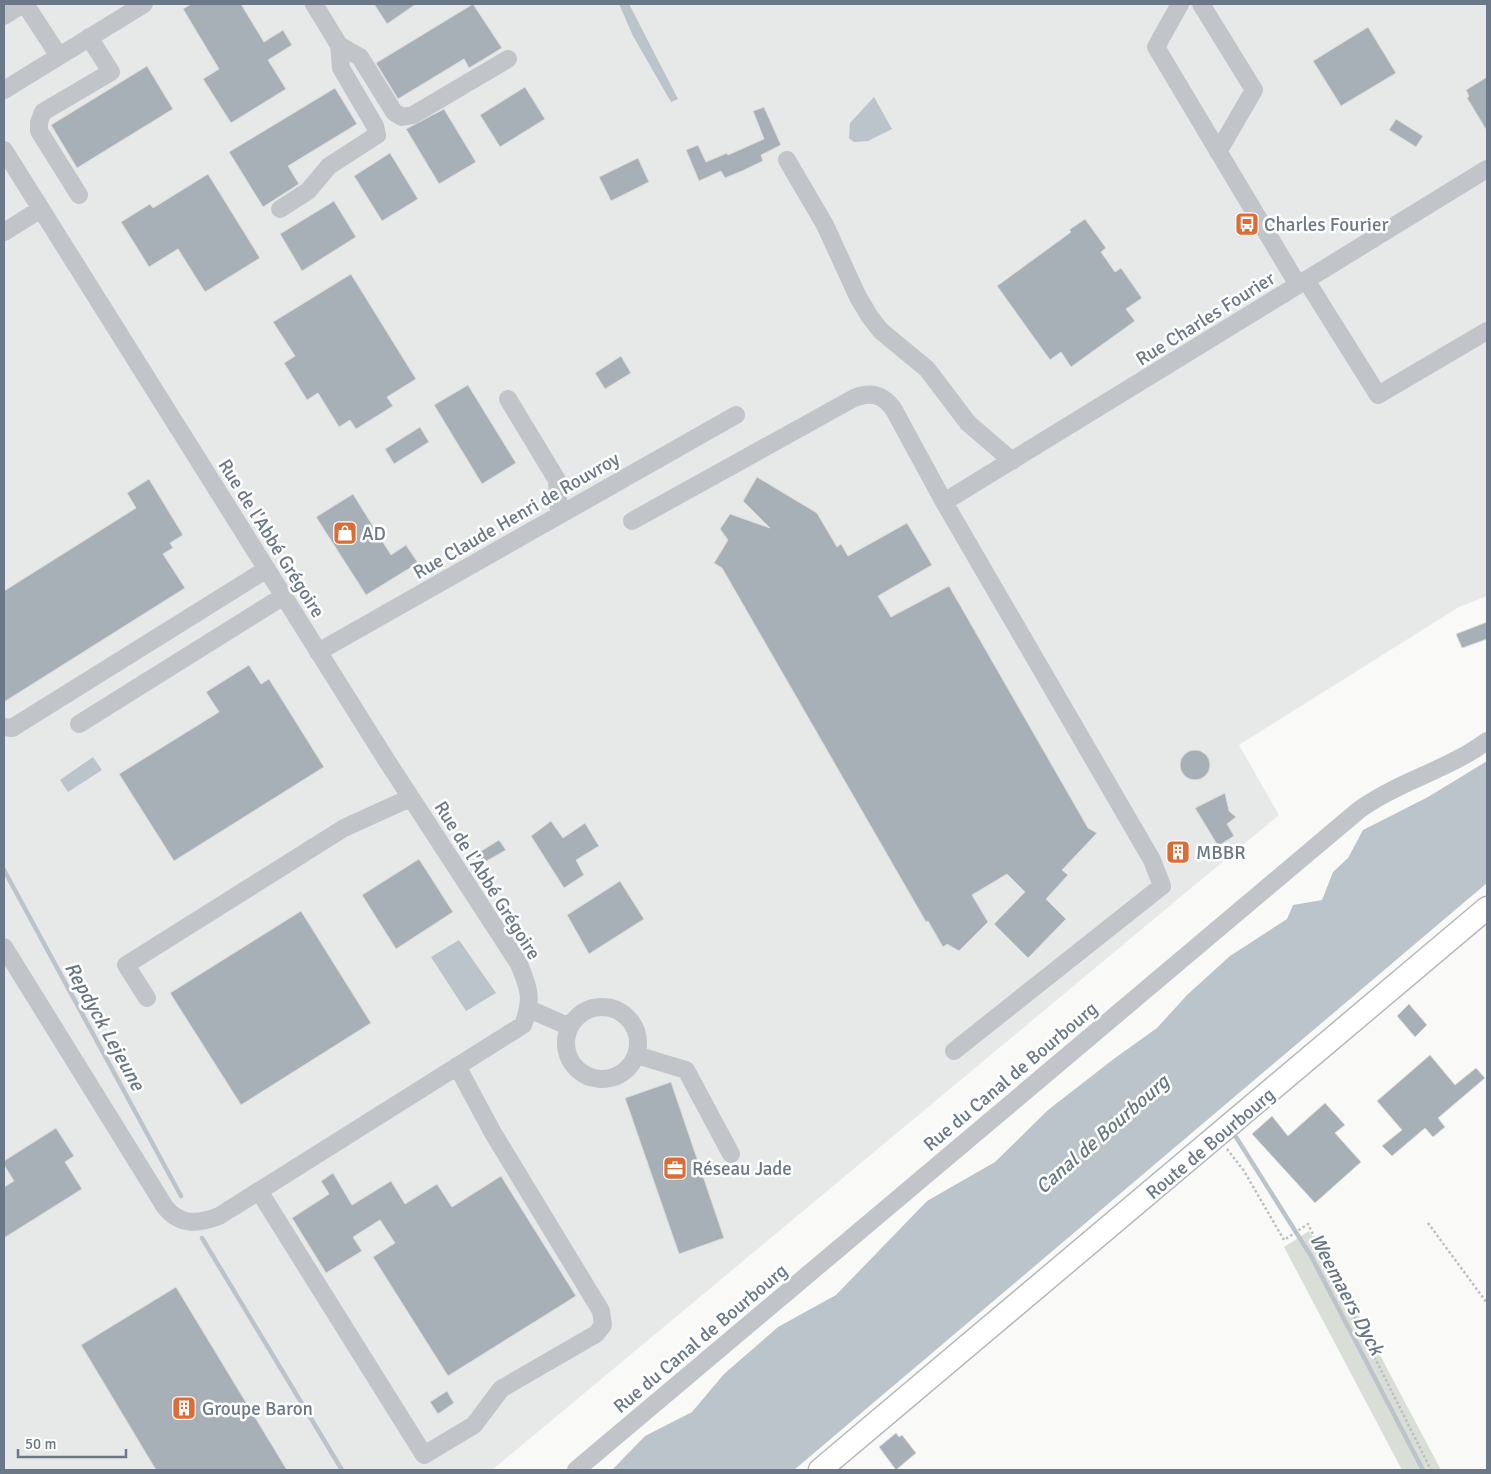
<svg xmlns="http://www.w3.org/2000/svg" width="1491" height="1474" font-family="Signika,sans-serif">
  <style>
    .built { fill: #e7e9e9 }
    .green { fill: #d9ded7 }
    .water { fill: #bbc4ca }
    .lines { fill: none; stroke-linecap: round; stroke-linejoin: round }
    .stream { stroke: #bbc4ca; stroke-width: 4.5 }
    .building { fill: #a8b0b7; stroke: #dbdcda }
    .major-casing { stroke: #b5b9be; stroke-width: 25 }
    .path { stroke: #bcbec1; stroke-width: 2.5; stroke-dasharray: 2.5 2.5; stroke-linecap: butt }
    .minor { stroke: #c1c5c9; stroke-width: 18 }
    .major { stroke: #fff; stroke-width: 22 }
    .labels { text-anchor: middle; stroke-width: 5; stroke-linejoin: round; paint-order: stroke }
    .poi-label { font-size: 19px; fill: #6a7887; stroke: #fff; text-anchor: start }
    .street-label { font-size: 19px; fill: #6a7887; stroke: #fff }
    .water-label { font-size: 20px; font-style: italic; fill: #677782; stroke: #fff }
  </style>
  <rect width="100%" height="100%" fill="#f9faf8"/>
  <path class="built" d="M4,4H1487V596L1459,607L1239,745L1279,815L492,1470H4Z"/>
  <path class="green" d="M1309,1231L1347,1288L1348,1295L1441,1470H1402L1284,1247Z"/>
  <path class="water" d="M619,4H629L678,99L671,102L633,36Z
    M874,97L892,129L868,141L854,142L849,138L850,123Z
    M93,757L102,770L68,792L60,780Z
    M1487,761V883L794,1470H612L645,1436L692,1412L724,1374L778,1327L836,1295L927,1201L995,1162L1048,1110L1115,1058L1157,1028L1187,995L1230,956L1287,919L1293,905L1322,900L1333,872L1348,858L1363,830L1428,797Z
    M459,940L496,993L466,1011L431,957Z"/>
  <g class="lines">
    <path class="stream" d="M4,870L181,1196
      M1236,1137L1311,1256L1423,1470
      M202,1238L342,1470"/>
  </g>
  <path class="building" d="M191,4H241L264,42L283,30L292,45L268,60L286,89L231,123L203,79L219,69L183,9Z
    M374,4H416L387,24Z
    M473,4L502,48L469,68L464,59L398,99L376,63Z
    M1368,27L1396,73L1341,106L1313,61Z
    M147,66L173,109L77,168L51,125Z
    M1487,77V131L1467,98L1469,96L1466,90Z
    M525,87L545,119L500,147L480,115Z
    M335,88L357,124L288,166L299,184L263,207L229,152Z
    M764,107L781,145L761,155L763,161L742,171L725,178L721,171L699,181L686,150L698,145L706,162L727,153L728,155L764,139L753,111Z
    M444,109L476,162L439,184L406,129Z
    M1396,119L1423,136L1416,147L1389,130Z
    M390,153L418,199L382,221L354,176Z
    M638,158L649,182L611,201L599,177Z
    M208,174L260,258L205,292L178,249L149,267L121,222L150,204L153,208Z
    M334,201L356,237L302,271L280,234Z
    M1085,219L1106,248L1101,252L1115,272L1121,268L1142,298L1126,309L1135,321L1071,367L1061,352L1050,360L997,286L1071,232L1069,230Z
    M351,274L416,379L387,397L393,406L356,429L350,420L339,427L318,393L307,400L284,363L295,356L273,322Z
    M621,356L631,373L605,389L595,373Z
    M468,385L516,463L482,484L434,405Z
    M420,427L429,442L394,464L385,449Z
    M757,477L817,513L837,547L841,544L848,556L907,523L932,565L878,596L891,617L949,586L1088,828L1097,833L1062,870L1068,875L1046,899L1066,919L1028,958L994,924L1025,892L1007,874L972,895L988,922L959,951L947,944L943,947L928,921L926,922L722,568L714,563L728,540L720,529L730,514L770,528L743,501Z
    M149,479L183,535L170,543L173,548L163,554L185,588L4,702V591L136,508L127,493Z
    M353,494L391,555L406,545L418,563L366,595L316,517Z
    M1487,622V639L1462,648L1456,634Z
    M249,665L261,684L269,679L324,767L174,861L119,774L219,712L206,692Z
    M1180 765a15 15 0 1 1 30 0a15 15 0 1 1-30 0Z
    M1225,793L1229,811L1236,817L1227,824L1234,836L1218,846L1195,808Z
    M551,821L563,838L585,823L599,846L576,860L584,875L564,888L531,836Z
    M499,840L506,850L483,863L478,853Z
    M1169 851a9 9 0 1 1 18 0a9 9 0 1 1-18 0Z
    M419,859L453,912L396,949L362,895Z
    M620,881L644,919L589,954L567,915Z
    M301,911L371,1023L241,1105L170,993Z
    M1409,1004L1427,1025L1415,1037L1397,1016Z
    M1430,1055L1455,1085L1476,1068L1485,1078L1438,1118L1445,1127L1433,1137L1425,1128L1392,1156L1382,1146L1402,1130L1377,1101Z
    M671,1082L724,1238L679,1254L625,1098Z
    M1325,1103L1345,1125L1335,1133L1361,1162L1315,1203L1252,1134L1272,1116L1288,1136Z
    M56,1128L74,1156L65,1162L82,1189L4,1238V1187L14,1181L4,1165V1161Z
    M333,1173L352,1205L391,1181L405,1204L437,1184L452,1207L501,1176L576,1296L448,1376L373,1257L395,1243L380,1220L353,1237L362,1251L326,1273L292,1218L329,1194L321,1181Z
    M176,1287L287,1470H156L81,1345Z
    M447,1391L454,1403L438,1414L430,1402Z
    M896,1433L899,1437L902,1435L916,1453L896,1470L879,1447Z"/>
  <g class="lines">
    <g class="major-casing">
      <path id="major" d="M820,1470L1487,908"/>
    </g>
    <path class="path" d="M1227,1149L1244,1171L1284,1240L1308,1224L1431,1470
      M1428,1223L1487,1303"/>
    <path class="minor" d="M25,4L59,56
      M314,4L339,45
      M1180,4L1156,47L1298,285
      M1201,4L1254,90L1218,152
      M4,16L23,4
      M4,90L144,4
      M4,150L387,761L519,964C529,988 533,999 523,1025L219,1216C199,1224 180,1226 165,1207L4,947
      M787,160L825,225L858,297L870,317L881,331L927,369L968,423L1012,461
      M79,195L39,131V122L43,112L111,72L89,37
      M280,209L308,191L329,166L377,135L375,126L341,68L339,45L360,57L394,112L402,117L413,115L508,59
      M4,232L41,209
      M1306,280L1378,395L1487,331
      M508,399L557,480L559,515
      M944,502L1487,169
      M632,521L854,398C871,391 884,395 894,410L944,502L1152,860L1162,886L954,1051
      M318,652L736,415
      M79,724L284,596
      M4,727L12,728L267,569
      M147,998L126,965L344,828L410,798
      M566 1043a36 36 0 1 1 72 0a36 36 0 1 1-72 0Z
      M529,1009L570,1027
      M636,1055L686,1070L731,1154
      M259,1191L424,1455L474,1425L501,1389L596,1334L603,1325L601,1311L493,1133L457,1066
      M576,1470L1359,810C1399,781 1448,770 1487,741"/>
    <use href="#major" class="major"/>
  </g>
  <defs>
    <g id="bus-square" transform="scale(1.25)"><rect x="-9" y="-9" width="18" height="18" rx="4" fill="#da6c37" stroke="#fff"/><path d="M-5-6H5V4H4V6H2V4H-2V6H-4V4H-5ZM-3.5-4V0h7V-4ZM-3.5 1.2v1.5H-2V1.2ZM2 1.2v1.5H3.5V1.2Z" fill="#fff"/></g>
    <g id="shop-square" transform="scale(1.25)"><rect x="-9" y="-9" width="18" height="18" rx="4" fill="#da6c37" stroke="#fff"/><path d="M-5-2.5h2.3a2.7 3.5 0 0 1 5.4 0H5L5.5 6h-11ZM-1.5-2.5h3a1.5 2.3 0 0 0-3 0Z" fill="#fff"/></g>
    <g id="building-square" transform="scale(1.25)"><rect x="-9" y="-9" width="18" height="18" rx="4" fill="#da6c37" stroke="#fff"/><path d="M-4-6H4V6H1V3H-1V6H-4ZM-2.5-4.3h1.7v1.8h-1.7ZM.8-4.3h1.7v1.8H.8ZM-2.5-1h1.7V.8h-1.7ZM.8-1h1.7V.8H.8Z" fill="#fff"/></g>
    <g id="office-square" transform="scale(1.25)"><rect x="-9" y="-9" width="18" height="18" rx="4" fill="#da6c37" stroke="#fff"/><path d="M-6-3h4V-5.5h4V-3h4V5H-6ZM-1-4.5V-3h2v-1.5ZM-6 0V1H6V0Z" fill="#fff"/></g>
  </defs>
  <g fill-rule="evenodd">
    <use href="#bus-square" x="1247" y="224"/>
    <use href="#shop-square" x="345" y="533"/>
    <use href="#building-square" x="1178" y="852"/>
    <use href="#office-square" x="675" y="1168"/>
    <use href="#building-square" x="184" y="1408"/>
  </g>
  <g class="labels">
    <g class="poi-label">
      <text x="1264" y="231">Charles Fourier</text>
      <text x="362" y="540">AD</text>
      <text x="1196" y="859">MBBR</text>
      <text x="692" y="1175">Réseau Jade</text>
      <text x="202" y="1415">Groupe Baron</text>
    </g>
    <g class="street-label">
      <text transform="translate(1205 318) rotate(-32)" y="7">Rue Charles Fourier</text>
      <text transform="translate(516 515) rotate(-30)" y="7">Rue Claude Henri de Rouvroy</text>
      <text transform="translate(272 538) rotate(58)" y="7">Rue de l'Abbé Grégoire</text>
      <text transform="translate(488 880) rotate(58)" y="7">Rue de l'Abbé Grégoire</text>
      <text transform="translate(1010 1076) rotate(-40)" y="7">Rue du Canal de Bourbourg</text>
      <text transform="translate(1210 1143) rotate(-40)" y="7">Route de Bourbourg</text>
      <text transform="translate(700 1338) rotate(-40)" y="7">Rue du Canal de Bourbourg</text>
    </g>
    <g class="water-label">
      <text transform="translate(105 1026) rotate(61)" y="7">Repdyck Lejeune</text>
      <text transform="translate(1102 1134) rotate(-41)" y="7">Canal de Bourbourg</text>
      <text transform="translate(1347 1294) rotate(62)" y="7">Weemaers Dyck</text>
    </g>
  </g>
  <rect width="1491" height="1474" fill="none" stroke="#6a7887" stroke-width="10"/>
  <path d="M18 1449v8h108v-8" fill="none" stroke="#6a7887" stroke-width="2.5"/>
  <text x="25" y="1449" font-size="15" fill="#6a7887" stroke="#ffffff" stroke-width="4" paint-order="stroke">50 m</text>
</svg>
